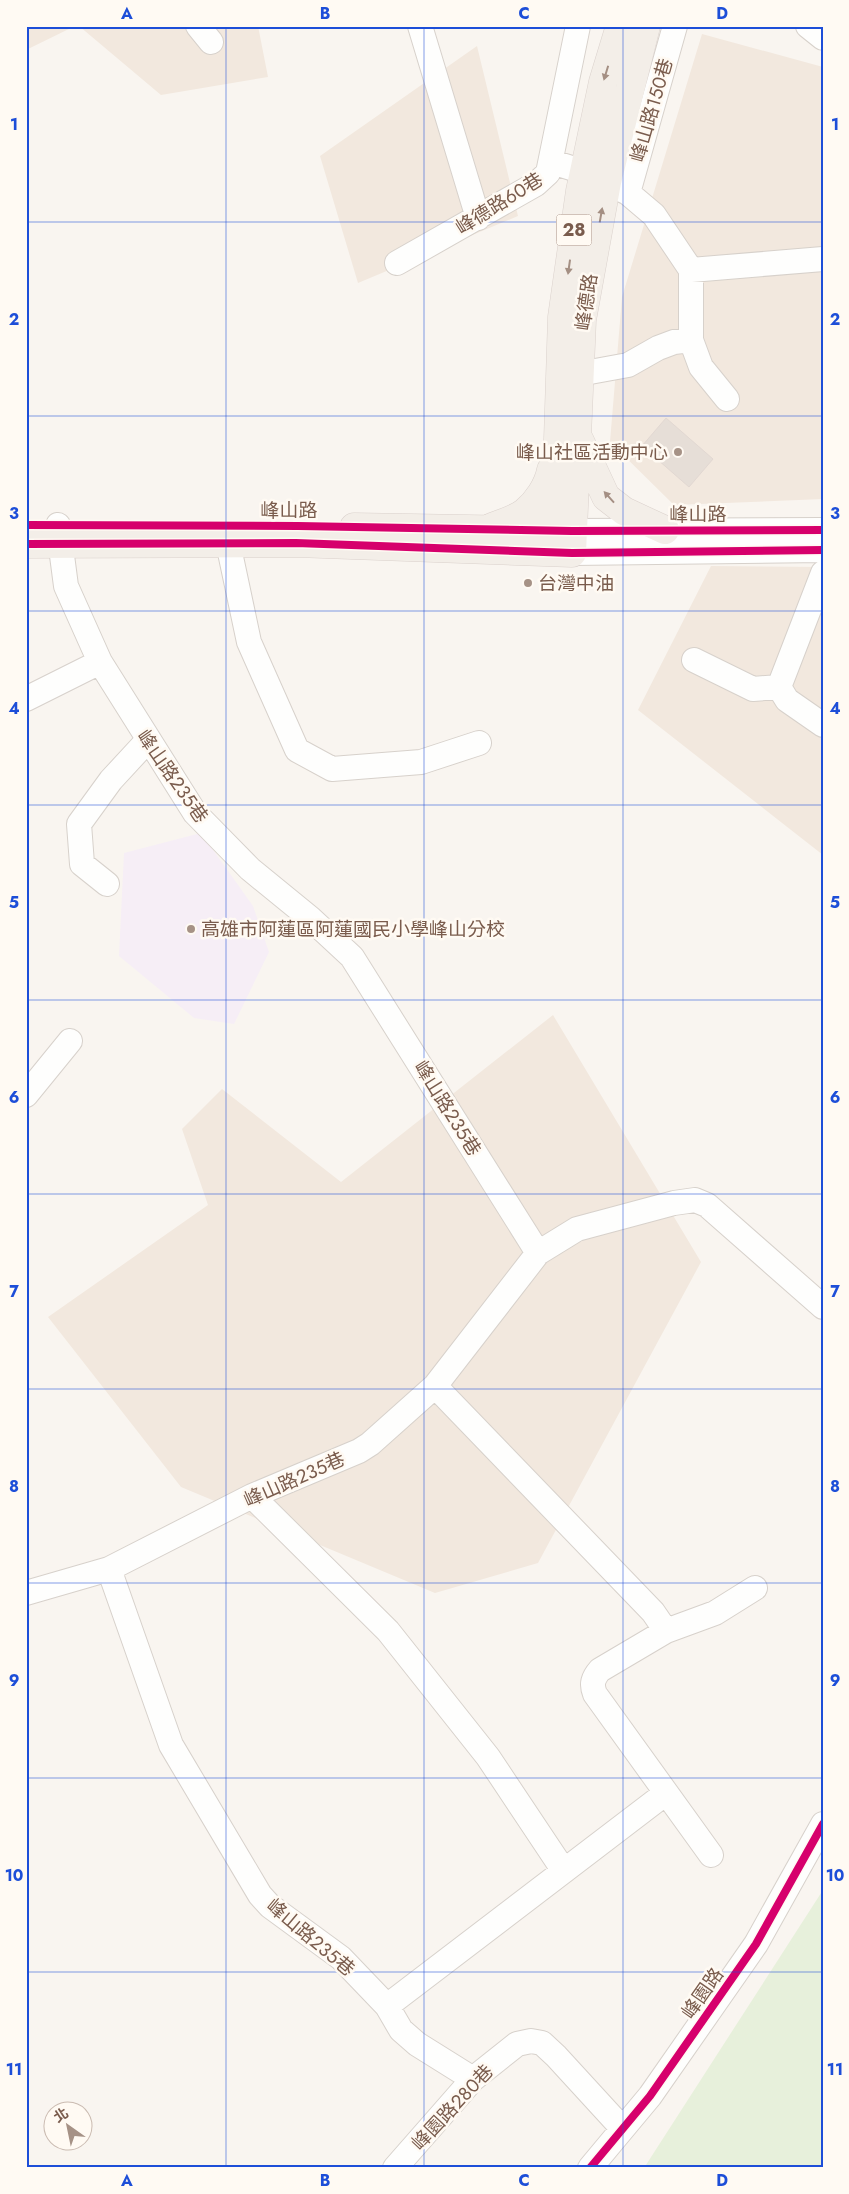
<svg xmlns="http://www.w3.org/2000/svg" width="849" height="2194" font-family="Jost,'Noto Sans TC',sans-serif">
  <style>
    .residential { fill: #f2e8de }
    .education { fill: #f6eef6 }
    .green { fill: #e7f0db }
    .building { fill: #e6ded7; stroke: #e2d8d2 }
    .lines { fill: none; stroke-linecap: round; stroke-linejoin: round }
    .minor-casing { stroke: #d7d1cb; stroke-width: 26 }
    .major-casing { stroke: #dad1cc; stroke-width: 29 }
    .minor { stroke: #fefefd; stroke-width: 24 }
    .major { stroke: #f3eee8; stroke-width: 28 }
    .cycleway-casing { stroke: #fffaf3; stroke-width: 11 }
    .cycleway { stroke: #d6006c; stroke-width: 8 }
    .oneway { fill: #a48f83 }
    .grid { fill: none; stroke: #1d4ed8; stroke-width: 1; stroke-opacity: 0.55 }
    .poi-dot { fill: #a69286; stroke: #fffaf3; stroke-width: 2 }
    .labels { text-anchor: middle; stroke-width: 5; stroke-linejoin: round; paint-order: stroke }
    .shield { fill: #fffaf3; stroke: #a28b7f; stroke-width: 1 }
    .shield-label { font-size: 18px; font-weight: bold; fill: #7a5c4d }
    .street-label { font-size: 19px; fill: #7a5c4d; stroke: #fffaf3 }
    .poi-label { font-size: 19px; fill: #7a5c4d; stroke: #fffaf3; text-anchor: start }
    .neatline { fill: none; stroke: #1d4ed8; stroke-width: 2 }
    .grid-label { font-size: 16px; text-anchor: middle; font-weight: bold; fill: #1d4ed8 }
  </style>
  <rect width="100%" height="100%" fill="#f9f5f0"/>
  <path class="residential" d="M26,26H75L26,50Z
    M79,26H258L268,77L161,95Z
    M702,34L823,67V499L674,505L610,442L622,297Z
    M477,46L518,216L358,283L320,156Z
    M711,566L823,567V855L638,710Z
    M553,1015L701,1262L538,1563L435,1593L181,1487L48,1317L208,1205L182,1129L222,1089L341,1182Z"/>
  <path class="education" d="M201,833L253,906L269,952L234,1024L194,1018L119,956L124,853Z"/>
  <path class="green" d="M823,1890V2168H644Z"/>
  <path class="building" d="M666,418L713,459L689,487L642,446Z"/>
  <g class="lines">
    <g class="minor-casing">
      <path id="minor" d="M198,26L211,42
        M420,26L478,218
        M808,26L823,38
        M552,162L584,172L628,193L654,215L691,270V340L701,367L727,399
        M628,193L675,26
        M397,263L536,184L548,173L578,26
        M691,270L823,259
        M579,374L628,365L658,348L674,342L691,340
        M58,525L66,586L100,662L195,813L250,869L310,918L352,957L538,1253
        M572,531L823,530
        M228,543L249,642L297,750L332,769L421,762L479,743
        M572,553L823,550
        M823,573L779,687L787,700L823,725
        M694,660L753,689L779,687
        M26,699L100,662
        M107,884L82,864L79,824L111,780L148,740
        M26,1095L70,1041
        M435,1386L653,1612L666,1631
        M252,1496L388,1631L488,1757L564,1871
        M109,1569L171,1745L260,1895L270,1906L341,1958L387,2006L401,2030L417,2044L473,2079
        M26,1593L109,1569L252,1496L359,1451L370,1444L435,1386L538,1253L577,1229L674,1203L695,1200L707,1205L823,1307
        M711,1855L595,1694C591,1684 593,1678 600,1670L666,1631L715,1613L755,1588
        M387,2006L666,1793
        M395,2168L473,2079L517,2044L531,2041L542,2043L556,2056L622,2128
        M590,2168L650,2096L756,1944L823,1824"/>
    </g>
    <g class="major-casing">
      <path id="major" d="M580,441L606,497L624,511L665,530
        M354,527L572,531
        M492,527C502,523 516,519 525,512C537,502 548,486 551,470
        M26,544L296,543L572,553L582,320L607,182L646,26
        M550,548L558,439L562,317L580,191L603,82L620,26"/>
    </g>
    <use href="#minor" class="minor"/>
    <use href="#major" class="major"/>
    <g class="cycleway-casing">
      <path id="cycleway" d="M26,525L298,526L572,531L823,530
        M26,544L296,543L572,553L823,550
        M590,2168L650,2096L756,1944L823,1824"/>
    </g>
    <use href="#cycleway" class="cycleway"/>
  </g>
  <defs><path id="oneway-solid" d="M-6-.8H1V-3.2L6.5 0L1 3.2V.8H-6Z" transform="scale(1.25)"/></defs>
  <g class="oneway">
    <use href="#oneway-solid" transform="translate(606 73) rotate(107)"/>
    <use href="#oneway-solid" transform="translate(601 215) rotate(-80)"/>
    <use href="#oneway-solid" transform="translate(569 267) rotate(98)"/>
    <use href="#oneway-solid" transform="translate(609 497) rotate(-132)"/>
  </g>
  <path class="grid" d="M226,26V2168M424,26V2168M623,26V2168M26,222H823M26,416H823M26,611H823M26,805H823M26,1000H823M26,1194H823M26,1389H823M26,1583H823M26,1778H823M26,1972H823"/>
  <g class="poi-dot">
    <circle cx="678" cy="452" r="5"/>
    <circle cx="528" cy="583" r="5"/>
    <circle cx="191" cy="929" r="5"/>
  </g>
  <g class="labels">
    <rect class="shield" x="556.5" y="214.5" width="35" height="31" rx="4"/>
    <g class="shield-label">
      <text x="574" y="236">28</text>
    </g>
    <g class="street-label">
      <text transform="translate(651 110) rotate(-74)" y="7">峰山路150巷</text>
      <text transform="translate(499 203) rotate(-32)" y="7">峰德路60巷</text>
      <text transform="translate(586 302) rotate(-82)" y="7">峰德路</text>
      <text x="289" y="517">峰山路</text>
      <text x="698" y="521">峰山路</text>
      <text transform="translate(173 776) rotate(55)" y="7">峰山路235巷</text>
      <text transform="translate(448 1108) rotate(58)" y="7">峰山路235巷</text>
      <text transform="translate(294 1479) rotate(-24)" y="7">峰山路235巷</text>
      <text transform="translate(311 1937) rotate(40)" y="7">峰山路235巷</text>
      <text transform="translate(702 1993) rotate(-55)" y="7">峰園路</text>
      <text transform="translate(452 2107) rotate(-47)" y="7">峰園路280巷</text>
    </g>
    <g class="poi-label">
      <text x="668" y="459" text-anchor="end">峰山社區活動中心</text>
      <text x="538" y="590">台灣中油</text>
      <text x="201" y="936">高雄市阿蓮區阿蓮國民小學峰山分校</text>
    </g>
  </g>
  <rect width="849" height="2194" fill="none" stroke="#fffaf3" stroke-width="55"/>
  <g transform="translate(68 2126) rotate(327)"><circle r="24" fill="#fffaf3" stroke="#cabbb1"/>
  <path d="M0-4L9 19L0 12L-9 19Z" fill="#a69286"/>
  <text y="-8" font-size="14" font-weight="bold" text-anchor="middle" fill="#7a5c4d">北</text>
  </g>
  <rect x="28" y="28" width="794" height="2138" class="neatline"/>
  <g class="grid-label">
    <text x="127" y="19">A</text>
    <text x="325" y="19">B</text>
    <text x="524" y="19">C</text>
    <text x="722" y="19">D</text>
    <text x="14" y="130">1</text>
    <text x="835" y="130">1</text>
    <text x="14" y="325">2</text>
    <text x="835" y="325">2</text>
    <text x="14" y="519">3</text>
    <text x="835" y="519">3</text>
    <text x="14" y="714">4</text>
    <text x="835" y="714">4</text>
    <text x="14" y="908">5</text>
    <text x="835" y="908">5</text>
    <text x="14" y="1103">6</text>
    <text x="835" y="1103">6</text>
    <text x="14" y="1297">7</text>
    <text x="835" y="1297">7</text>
    <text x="14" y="1492">8</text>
    <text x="835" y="1492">8</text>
    <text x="14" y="1686">9</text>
    <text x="835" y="1686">9</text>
    <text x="14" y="1881">10</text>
    <text x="835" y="1881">10</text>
    <text x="14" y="2075">11</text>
    <text x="835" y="2075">11</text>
    <text x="127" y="2186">A</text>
    <text x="325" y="2186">B</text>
    <text x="524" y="2186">C</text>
    <text x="722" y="2186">D</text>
  </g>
</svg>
